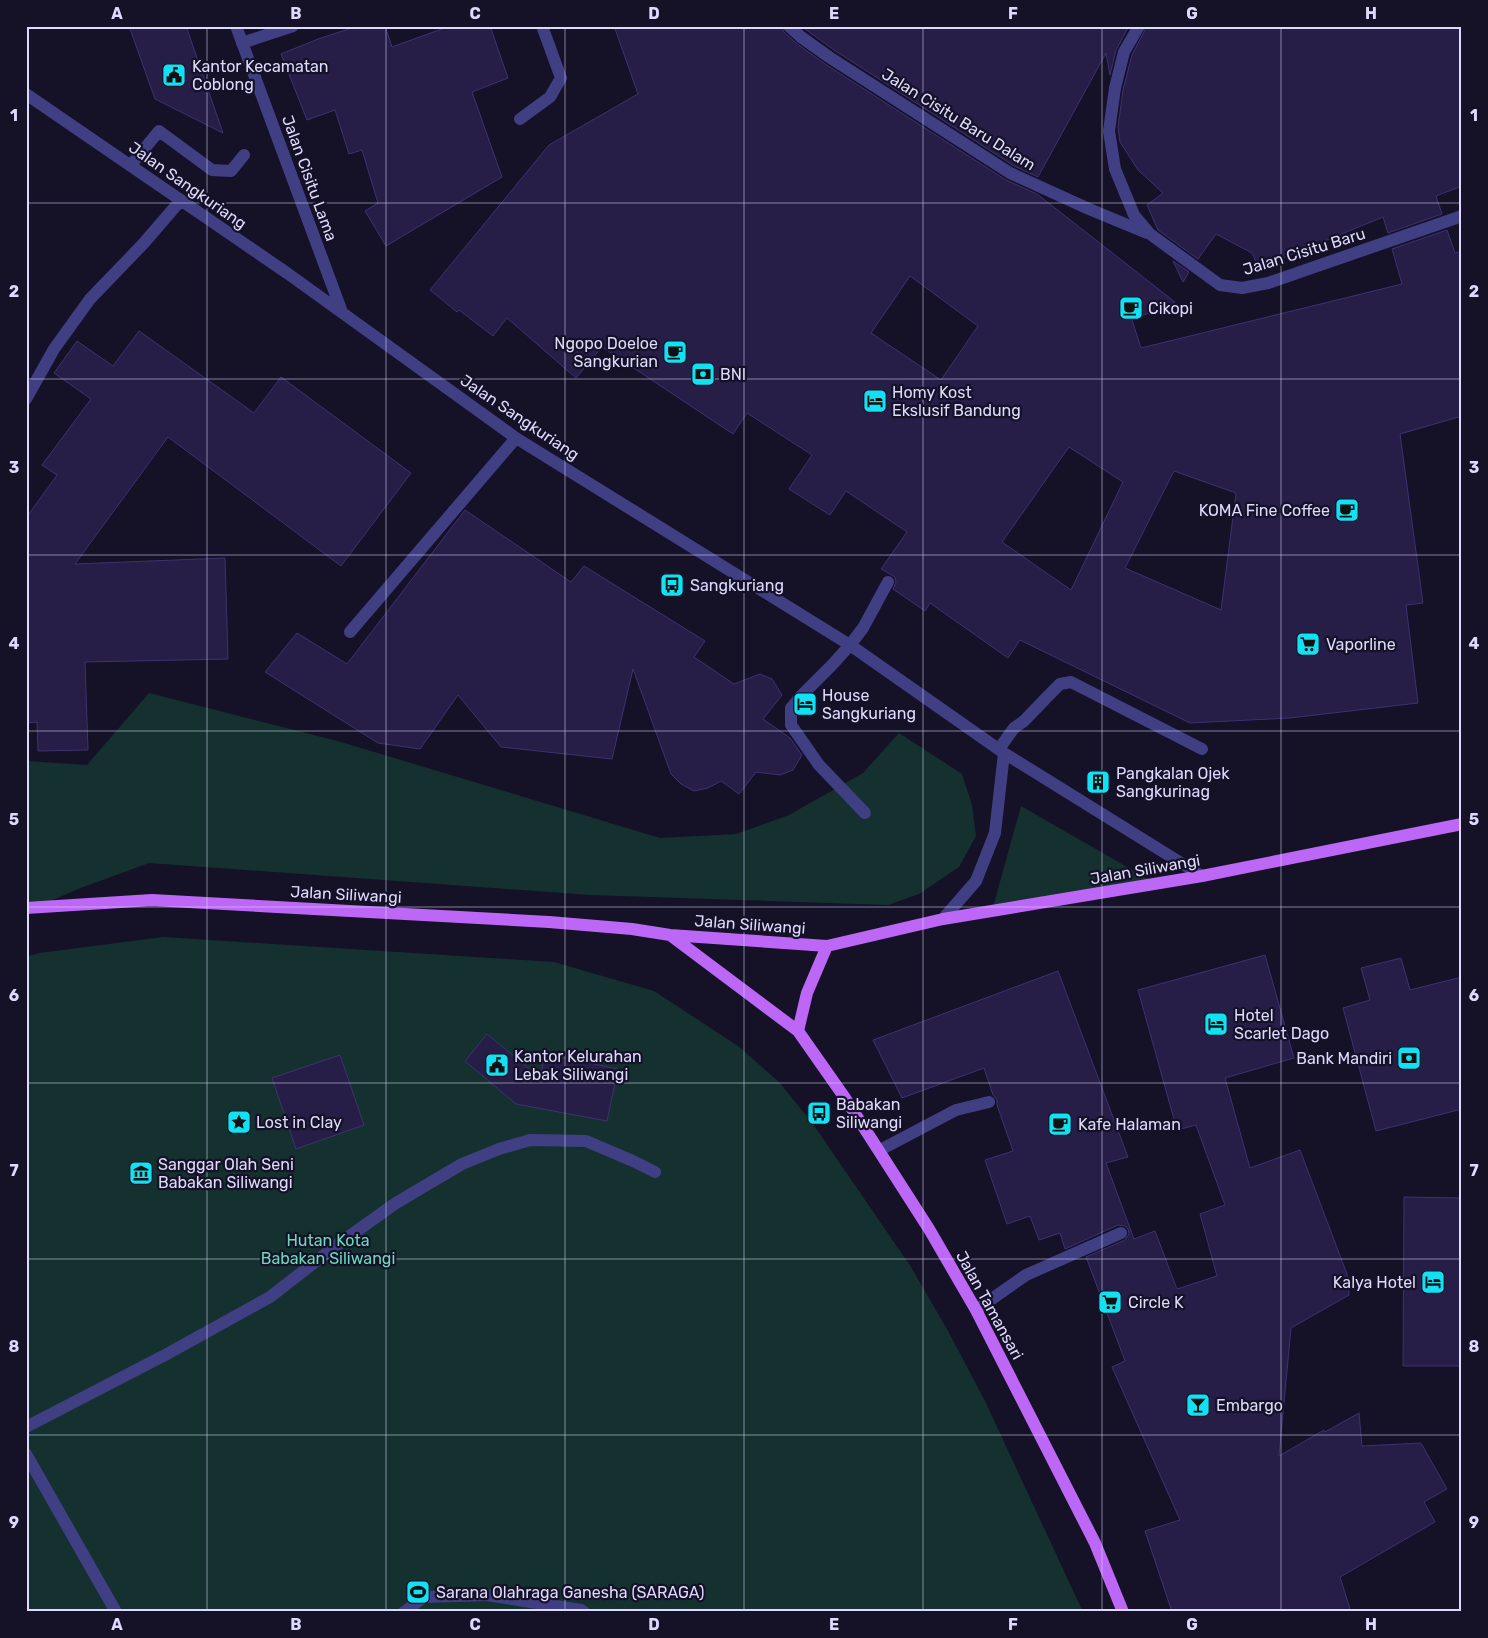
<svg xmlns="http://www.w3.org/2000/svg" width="1488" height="1638" font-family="Rubik,sans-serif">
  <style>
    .green { fill: #15312f }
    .building { fill: #261e47; stroke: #3d3272; fill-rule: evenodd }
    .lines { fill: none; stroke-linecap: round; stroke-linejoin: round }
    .minor { stroke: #403f84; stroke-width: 12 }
    .major { stroke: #bd67f7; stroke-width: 12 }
    .grid { fill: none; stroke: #dddafd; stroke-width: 1; stroke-opacity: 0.55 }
    .labels { text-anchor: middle; stroke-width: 4.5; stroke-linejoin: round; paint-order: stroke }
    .poi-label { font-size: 16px; fill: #dddafd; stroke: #151127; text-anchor: start }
    .street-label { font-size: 16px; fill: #dddafd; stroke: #151127 }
    .park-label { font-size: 16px; fill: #69dabb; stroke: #151127 }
    .neatline { fill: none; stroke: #dddafd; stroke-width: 2 }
    .grid-label { font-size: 16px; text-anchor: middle; font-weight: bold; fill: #dddafd }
  </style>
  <rect width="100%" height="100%" fill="#151127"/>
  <path class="green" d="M149,693L341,742L660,838L736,834L789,815L863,773L899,733L962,774L972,805L976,836L959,867L919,894L888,905L590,895L149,863L78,889L26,912V761L87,765Z
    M1021,806L1148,879L993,907Z
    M163,937L554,962L654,991L738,1046L779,1082L813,1124L911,1267L948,1331L985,1401L1083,1612H26V957L39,953Z"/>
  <path class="building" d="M129,26H186L223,133L155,99Z
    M358,26H385L392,47L450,26H490L508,78L472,92L502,177L386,246L365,211L378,203L362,150L349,154L335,110L307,120L281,54L318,39Z
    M614,26H781L784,32L796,43L825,64L1006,180L1037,194L1175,302L1132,320L1141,348L1402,284L1392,249L1447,230L1455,253L1462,251V416L1400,434L1423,603L1406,605L1418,703L1290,718L1190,723L1020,640L1008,658L930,603L925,611L893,589L896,582L895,577L881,569L907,532L846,491L830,515L789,489L812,455L747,413L733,434L602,347L576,378L507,318L493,336L459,310L457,312L430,290L549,145L638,94ZM910,276L978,326L941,380L871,333ZM1069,447L1123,482L1071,590L1002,542ZM1174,471L1236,493L1221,610L1125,568Z
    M801,26H1129L1116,50L1110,75L1106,53L1038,177L1014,166L834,50Z
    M1147,26H1462V186L1436,196L1442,214L1388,233L1383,217L1259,268L1252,253L1216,234L1198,259L1158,230L1147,205L1163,193L1138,170L1120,142L1118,127L1123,90L1132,55Z
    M1173,261L1189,272L1183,282Z
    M139,331L254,413L281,377L411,473L341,566L168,437L75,564L225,558L228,659L85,662L88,750L38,751L37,722L26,723V518L57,475L42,465L91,399L54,373L77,341L113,366Z
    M465,510L571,582L584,566L705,641L694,657L734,684L760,674L772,679L782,695L763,719L790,738L802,755L793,770L780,775L756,772L739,794L721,781L708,788L694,791L681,784L671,774L633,669L612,759L501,747L458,695L420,749L378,743L265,672L297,633L347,664Z
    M1265,955L1294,1058L1225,1078L1250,1168L1300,1150L1347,1274L1349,1295L1291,1328L1279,1456L1324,1430L1325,1432L1359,1413L1362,1446L1421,1443L1447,1489L1424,1502L1435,1522L1340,1577L1351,1612H1172L1145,1531L1180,1520L1112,1367L1125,1361L1086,1257L1125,1240L1129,1234L1128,1229L1125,1226L1118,1225L1065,1249L1060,1233L1039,1240L1030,1216L1007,1224L985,1160L1013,1151L997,1105V1100L993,1095L984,1068L902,1098L873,1040L1058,971L1128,1157L1106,1163L1134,1239L1155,1231L1177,1289L1217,1276L1200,1214L1225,1205L1196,1125L1177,1130L1138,990Z
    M1401,958L1410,990L1462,977V1109L1376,1131L1343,1008L1370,1000L1361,968Z
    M487,1034L540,1078L545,1054L618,1069L607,1121L516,1104L465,1061Z
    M340,1055L364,1125L296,1149L272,1078Z
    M1404,1197L1462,1198V1366H1403Z"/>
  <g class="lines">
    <path class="minor" d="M236,26L342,312
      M789,26L801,37L829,57L1010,173L1089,209L1147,233
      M1139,26L1124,52L1115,88L1109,131L1115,169L1134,215L1150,234L1220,285L1242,288L1268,283L1462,216
      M242,43L293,26
      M26,94L287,273L516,438L850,645L1004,753L1202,876
      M520,119L550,97L561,78L542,26
      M131,165L159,131L212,170L231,171L244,155
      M26,399L54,349L90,299L143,244L181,200
      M350,632L516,438
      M999,749L1014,728L1024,721L1049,695L1060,684L1071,682L1202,749
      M865,813L819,765L791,725V708L801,696L832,665L850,645L863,628L888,582
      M943,919L976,881L995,833L1004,753
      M880,1150L956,1110L989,1102
      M976,1310L1026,1275L1121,1233
      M26,1427L167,1354L270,1297L337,1245L396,1203L462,1164L499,1149L530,1140L586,1141L633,1161L655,1172
      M26,1454L116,1612
      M404,1612L424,1597L487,1595L581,1610L584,1612"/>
    <path class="major" d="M26,908L152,900L549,922L632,929L670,935L827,946L943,919L1202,876L1462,824
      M670,935L798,1031L845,1098L929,1229L976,1310L1095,1543L1123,1612
      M798,1031L807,993L827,946"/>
  </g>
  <path class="grid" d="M207,26V1612M386,26V1612M565,26V1612M744,26V1612M923,26V1612M1102,26V1612M1281,26V1612M26,203H1462M26,379H1462M26,555H1462M26,731H1462M26,907H1462M26,1083H1462M26,1259H1462M26,1435H1462"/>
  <defs>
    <g id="civic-square" transform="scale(1.25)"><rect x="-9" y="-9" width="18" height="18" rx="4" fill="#11e1f2" stroke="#151127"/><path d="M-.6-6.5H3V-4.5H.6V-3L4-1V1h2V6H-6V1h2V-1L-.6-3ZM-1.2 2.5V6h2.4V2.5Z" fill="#111"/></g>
    <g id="cafe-square" transform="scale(1.25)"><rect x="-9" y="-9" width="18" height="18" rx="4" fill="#11e1f2" stroke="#151127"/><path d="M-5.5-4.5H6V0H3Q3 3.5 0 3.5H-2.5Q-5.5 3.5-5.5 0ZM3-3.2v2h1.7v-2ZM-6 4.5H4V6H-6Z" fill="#111"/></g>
    <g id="bank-square" transform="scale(1.25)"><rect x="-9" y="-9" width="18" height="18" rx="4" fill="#11e1f2" stroke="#151127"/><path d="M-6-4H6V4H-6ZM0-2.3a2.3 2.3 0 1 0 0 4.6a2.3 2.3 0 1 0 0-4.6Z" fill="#111"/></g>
    <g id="hotel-square" transform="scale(1.25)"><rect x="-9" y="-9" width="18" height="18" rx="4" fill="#11e1f2" stroke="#151127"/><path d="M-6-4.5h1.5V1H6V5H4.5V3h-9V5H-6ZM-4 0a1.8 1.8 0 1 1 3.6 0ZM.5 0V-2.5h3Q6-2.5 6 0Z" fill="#111"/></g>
    <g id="bus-square" transform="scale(1.25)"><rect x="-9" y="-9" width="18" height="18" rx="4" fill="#11e1f2" stroke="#151127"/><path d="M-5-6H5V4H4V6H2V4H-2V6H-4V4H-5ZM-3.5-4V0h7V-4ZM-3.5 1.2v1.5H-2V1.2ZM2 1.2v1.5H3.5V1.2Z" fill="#111"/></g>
    <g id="supermarket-square" transform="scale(1.25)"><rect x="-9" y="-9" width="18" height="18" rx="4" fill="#11e1f2" stroke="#151127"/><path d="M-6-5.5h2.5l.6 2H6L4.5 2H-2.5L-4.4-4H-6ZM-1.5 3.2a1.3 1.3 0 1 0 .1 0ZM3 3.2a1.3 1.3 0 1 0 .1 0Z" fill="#111"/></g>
    <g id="building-square" transform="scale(1.25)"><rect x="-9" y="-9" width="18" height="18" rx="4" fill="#11e1f2" stroke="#151127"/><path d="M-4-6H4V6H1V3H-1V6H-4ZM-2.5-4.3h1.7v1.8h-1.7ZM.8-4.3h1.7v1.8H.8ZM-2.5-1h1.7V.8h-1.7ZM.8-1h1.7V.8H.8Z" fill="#111"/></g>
    <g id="sight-square" transform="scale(1.25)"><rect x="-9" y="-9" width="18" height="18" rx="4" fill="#11e1f2" stroke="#151127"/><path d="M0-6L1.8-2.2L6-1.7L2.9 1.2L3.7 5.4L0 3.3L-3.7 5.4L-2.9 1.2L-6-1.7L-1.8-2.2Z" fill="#111"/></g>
    <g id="museum-square" transform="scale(1.25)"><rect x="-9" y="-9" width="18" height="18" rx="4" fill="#11e1f2" stroke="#151127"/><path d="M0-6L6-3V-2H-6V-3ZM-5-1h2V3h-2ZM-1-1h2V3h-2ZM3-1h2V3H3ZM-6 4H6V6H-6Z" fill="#111"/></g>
    <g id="bar-square" transform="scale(1.25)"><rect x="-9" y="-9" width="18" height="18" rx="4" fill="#11e1f2" stroke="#151127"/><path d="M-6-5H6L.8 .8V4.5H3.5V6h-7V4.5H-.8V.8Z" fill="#111"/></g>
    <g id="stadium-square" transform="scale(1.25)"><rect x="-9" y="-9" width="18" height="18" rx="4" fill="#11e1f2" stroke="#151127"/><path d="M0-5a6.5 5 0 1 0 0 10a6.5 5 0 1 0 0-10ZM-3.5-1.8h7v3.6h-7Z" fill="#111"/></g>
  </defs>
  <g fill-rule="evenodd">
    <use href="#civic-square" x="174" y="75"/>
    <use href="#cafe-square" x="1131" y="308"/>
    <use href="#cafe-square" x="675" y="352"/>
    <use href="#bank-square" x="703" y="374"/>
    <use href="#hotel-square" x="875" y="401"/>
    <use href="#cafe-square" x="1347" y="510"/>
    <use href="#bus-square" x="672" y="585"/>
    <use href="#supermarket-square" x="1308" y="644"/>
    <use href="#hotel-square" x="805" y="704"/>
    <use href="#building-square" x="1098" y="782"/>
    <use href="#hotel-square" x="1216" y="1024"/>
    <use href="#bank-square" x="1409" y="1058"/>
    <use href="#civic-square" x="497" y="1065"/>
    <use href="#bus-square" x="819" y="1113"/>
    <use href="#sight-square" x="239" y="1122"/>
    <use href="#cafe-square" x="1060" y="1124"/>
    <use href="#museum-square" x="141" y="1173"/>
    <use href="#hotel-square" x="1433" y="1282"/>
    <use href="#supermarket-square" x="1110" y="1302"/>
    <use href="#bar-square" x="1198" y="1405"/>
    <use href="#stadium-square" x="418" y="1592"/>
  </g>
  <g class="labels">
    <g class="poi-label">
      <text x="192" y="72">Kantor Kecamatan<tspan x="192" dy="18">Coblong</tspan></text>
      <text x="1148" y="314">Cikopi</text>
      <text x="658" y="349" text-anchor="end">Ngopo Doeloe<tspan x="658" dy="18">Sangkurian</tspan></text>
      <text x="720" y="380">BNI</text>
      <text x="892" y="398">Homy Kost<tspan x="892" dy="18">Ekslusif Bandung</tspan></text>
      <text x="1330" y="516" text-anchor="end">KOMA Fine Coffee</text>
      <text x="690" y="591">Sangkuriang</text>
      <text x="1326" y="650">Vaporline</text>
      <text x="822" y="701">House<tspan x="822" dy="18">Sangkuriang</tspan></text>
      <text x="1116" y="779">Pangkalan Ojek<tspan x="1116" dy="18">Sangkurinag</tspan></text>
      <text x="1234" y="1021">Hotel<tspan x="1234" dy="18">Scarlet Dago</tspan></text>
      <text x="514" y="1062">Kantor Kelurahan<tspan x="514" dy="18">Lebak Siliwangi</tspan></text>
      <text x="1392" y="1064" text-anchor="end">Bank Mandiri</text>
      <text x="836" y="1110">Babakan<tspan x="836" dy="18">Siliwangi</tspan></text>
      <text x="256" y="1128">Lost in Clay</text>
      <text x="1078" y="1130">Kafe Halaman</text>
      <text x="158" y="1170">Sanggar Olah Seni<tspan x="158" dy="18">Babakan Siliwangi</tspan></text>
      <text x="1416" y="1288" text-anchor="end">Kalya Hotel</text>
      <text x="1128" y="1308">Circle K</text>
      <text x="1216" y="1411">Embargo</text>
      <text x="436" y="1598">Sarana Olahraga Ganesha (SARAGA)</text>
    </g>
    <g class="street-label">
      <text transform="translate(959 119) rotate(32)" y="6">Jalan Cisitu Baru Dalam</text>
      <text transform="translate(310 178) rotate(70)" y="6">Jalan Cisitu Lama</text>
      <text transform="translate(188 185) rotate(35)" y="6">Jalan Sangkuriang</text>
      <text transform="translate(1304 251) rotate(-17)" y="6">Jalan Cisitu Baru</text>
      <text transform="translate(520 417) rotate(34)" y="6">Jalan Sangkuriang</text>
      <text transform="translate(1145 869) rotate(-10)" y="6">Jalan Siliwangi</text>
      <text transform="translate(346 894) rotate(3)" y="6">Jalan Siliwangi</text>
      <text transform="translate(750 924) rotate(4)" y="6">Jalan Siliwangi</text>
      <text transform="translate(990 1305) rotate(61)" y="6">Jalan Tamansari</text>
    </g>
    <g class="park-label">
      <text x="328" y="1246">Hutan Kota<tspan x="328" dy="18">Babakan Siliwangi</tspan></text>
    </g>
  </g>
  <rect width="1488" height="1638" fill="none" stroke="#151127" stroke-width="55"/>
  <rect x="28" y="28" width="1432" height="1582" class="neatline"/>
  <g class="grid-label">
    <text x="117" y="19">A</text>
    <text x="296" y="19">B</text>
    <text x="475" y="19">C</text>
    <text x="654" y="19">D</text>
    <text x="834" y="19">E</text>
    <text x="1013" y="19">F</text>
    <text x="1192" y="19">G</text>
    <text x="1371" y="19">H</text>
    <text x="14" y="121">1</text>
    <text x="1474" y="121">1</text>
    <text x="14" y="297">2</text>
    <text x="1474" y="297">2</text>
    <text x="14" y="473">3</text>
    <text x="1474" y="473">3</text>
    <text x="14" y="649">4</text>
    <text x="1474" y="649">4</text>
    <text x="14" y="825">5</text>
    <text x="1474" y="825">5</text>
    <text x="14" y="1001">6</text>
    <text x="1474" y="1001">6</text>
    <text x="14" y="1176">7</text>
    <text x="1474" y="1176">7</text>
    <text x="14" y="1352">8</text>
    <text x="1474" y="1352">8</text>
    <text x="14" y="1528">9</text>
    <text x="1474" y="1528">9</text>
    <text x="117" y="1630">A</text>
    <text x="296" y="1630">B</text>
    <text x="475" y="1630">C</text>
    <text x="654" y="1630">D</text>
    <text x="834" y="1630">E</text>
    <text x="1013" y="1630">F</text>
    <text x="1192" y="1630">G</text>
    <text x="1371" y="1630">H</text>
  </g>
</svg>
